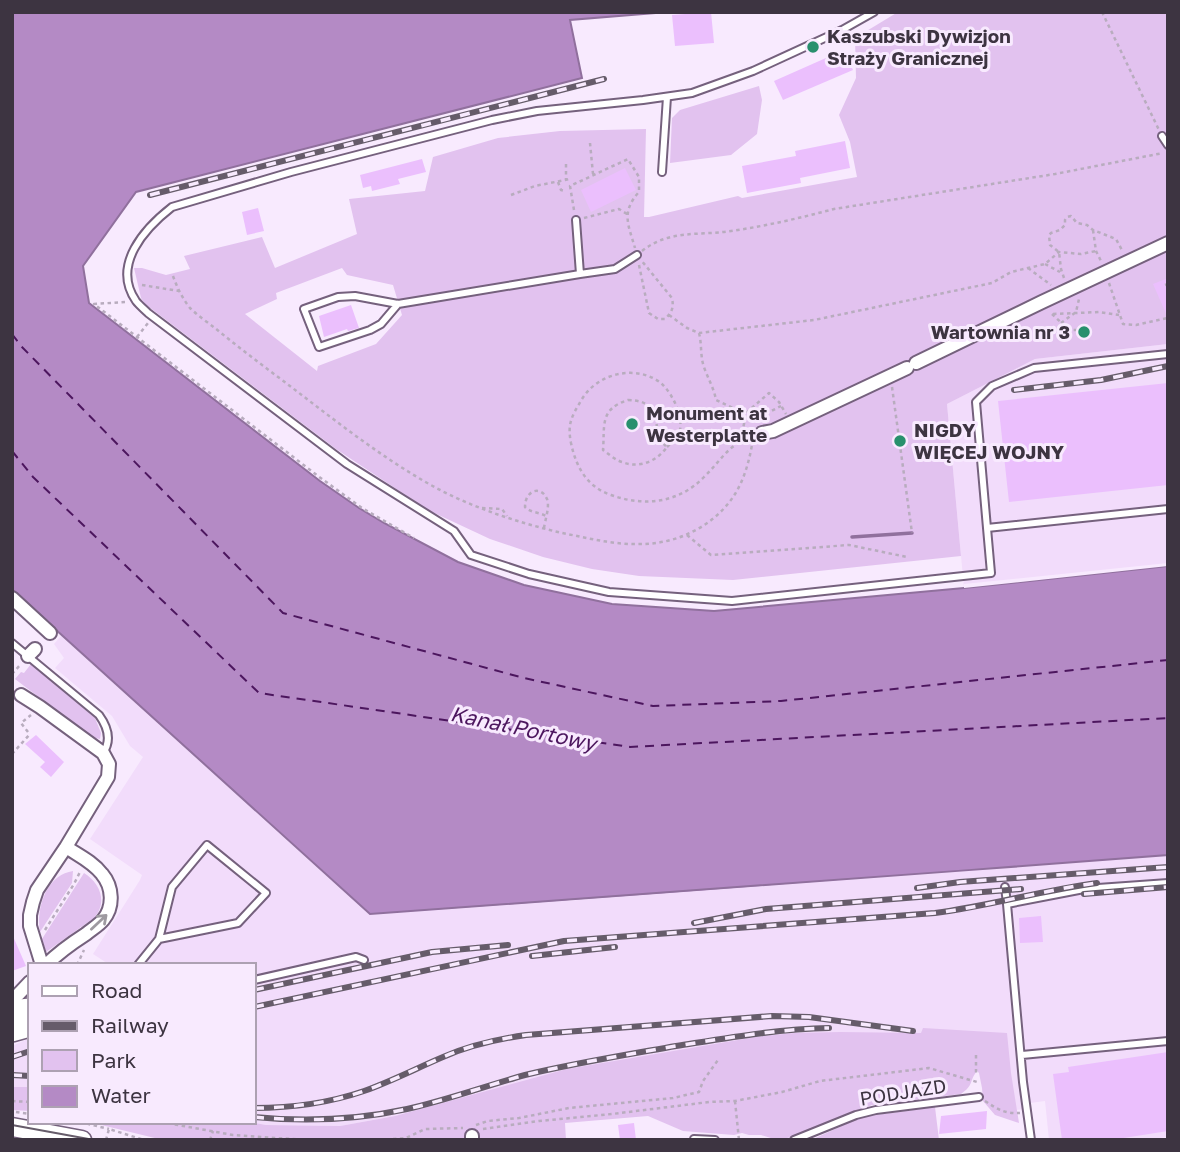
<svg xmlns="http://www.w3.org/2000/svg" width="1180" height="1152" font-family="'Golos Text',sans-serif">
  <style>
    .built { fill: #f2dcfb }
    .green { fill: #e2c2ef; fill-rule: evenodd }
    .water { fill: #b48ac5; stroke: #90709d; stroke-width: 2 }
    .pier { fill: #f8eafe }
    .lines { fill: none; stroke-linecap: round; stroke-linejoin: round }
    .stream { stroke: #90709d; stroke-width: 3.5 }
    .ferry { stroke: #4c165e; stroke-width: 2; stroke-dasharray: 9 7; stroke-linecap: butt }
    .building { fill: #ebbffd }
    .lane-casing { stroke: #75617d; stroke-width: 10 }
    .street-casing { stroke: #75617d; stroke-width: 16 }
    .secondary-casing { stroke: #75617d; stroke-width: 21 }
    .primary-casing { stroke: #75617d; stroke-width: 24 }
    .path { stroke: #b8acbe; stroke-width: 2.5; stroke-dasharray: 3.5 3.5; stroke-linecap: butt }
    .lane { stroke: #fff; stroke-width: 6 }
    .street { stroke: #fff; stroke-width: 12 }
    .secondary { stroke: #fff; stroke-width: 18 }
    .primary { stroke: #fff; stroke-width: 21 }
    .tram { stroke: #665c6a; stroke-width: 2 }
    .rail-casing { stroke: #665c6a; stroke-width: 6 }
    .rail { stroke: #f8eafe; stroke-width: 3.5; stroke-dasharray: 10; stroke-linecap: butt }
    .oneway { stroke: #9e9aa0 }
    .poi-dot { fill: #28906d; stroke: #f8eafe; stroke-width: 2.5 }
    .labels { text-anchor: middle; stroke-width: 6; stroke-linejoin: round; paint-order: stroke }
    .poi-label { font-size: 19px; font-weight: bold; fill: #3d3441; stroke: #f8eafe; text-anchor: start }
    .street-label { font-size: 19px; fill: #3d3441; stroke: #f8eafe }
    .water-label { font-size: 21px; font-style: italic; fill: #4c165e; stroke: #f8eafe }
  </style>
  <rect width="100%" height="100%" fill="#f8eafe"/>
  <path class="built" d="M1168,344V566L964,588L947,404L1035,359Z
    M62,635L180,742L568,901L654,893L1168,855V1137L1143,1140H1049L1045,1101L1030,1103V1108L1017,1110L991,1052L449,1102L395,1116L340,1126L266,1125L250,1122H254V965H110L93,954L140,880L142,875L90,839L143,757L130,746L112,716L55,668L64,658L54,644Z
    M30,1038V1087H12V1046Z"/>
  <path class="green" d="M898,12H1168V344L1035,359L947,404L961,556L733,580L639,576L592,569L543,557L490,539L428,510L336,449L145,304L141,298L134,268H142L166,275L190,269L184,256L262,237L275,268L357,234L349,199L425,191L433,157L498,138L560,131L646,129L644,217H649L738,196L742,198L857,177L850,142L839,115L856,78L855,38ZM342,268L347,275L393,285L402,315L376,344L318,366L317,371L245,314L277,299L276,293Z
    M759,86L762,100L757,134L731,155L670,163L672,118L680,110Z
    M31,664L95,718L101,733L100,739L91,737L15,679L21,672L24,673Z
    M73,871L72,883L40,932C36,908 46,875 73,871Z
    M84,873C100,883 108,902 94,918L46,952L42,939Z
    M923,1028L1007,1033L1011,1073L1019,1123L995,1115L983,1101L982,1088L979,1073L977,1071C969,1081 974,1085 961,1094L872,1105L802,1135L787,1138L774,1139L761,1135H749L742,1133L734,1135L683,1131L648,1116L565,1123L566,1140H163L89,1122H250L266,1125L340,1126L395,1116L567,1069L756,1037L794,1033L840,1032L921,1033Z
    M12,1087H30V1111L12,1110Z
    M935,1107L939,1140H811L857,1119L875,1115Z"/>
  <path class="water" d="M12,12H668L570,20L582,78L136,192L83,266L89,303L320,481L359,508L384,523L458,562L524,585L612,604L714,611L964,588L1168,566V855C902,875 636,896 370,914L12,590Z"/>
  <path class="pier" d="M1168,563V566L964,588V584Z"/>
  <g class="lines">
    <path class="stream" d="M852,537L912,533"/>
    <path class="ferry" d="M12,334L21,346L283,613L524,678L653,706L781,701L1168,660
      M12,451L33,477L259,693L630,747L1168,718"/>
  </g>
  <path class="building" d="M711,12L714,43L675,46L672,15Z
    M844,50L853,70L783,100L774,81Z
    M845,141L850,168L800,178L801,183L747,193L742,166L796,156L795,151Z
    M422,159L426,172L398,179L400,184L372,191L371,186L363,188L360,175Z
    M625,168L636,190L591,212L581,190Z
    M258,208L264,231L247,235L242,212Z
    M1168,278V318L1153,284Z
    M351,305L359,328L348,331L347,329L324,337L319,316Z
    M1168,383V485L1009,502L998,401Z
    M36,735L64,762L51,777L40,767L45,762L25,744Z
    M1041,916L1043,942L1020,943L1019,918Z
    M12,934L26,966L12,971Z
    M1168,1052V1131L1111,1140H1062L1053,1074L1069,1072L1068,1067Z
    M987,1111L986,1129L939,1134L941,1116Z
    M634,1123L636,1140H620L618,1125Z"/>
  <g class="lines">
    <g class="lane-casing">
      <path id="lane" d="M874,12L842,30L753,71L692,93L643,100L537,111L492,120L291,172L172,207C145,228 111,265 136,301C139,305 144,309 148,313L347,464L454,531L471,555L529,574L609,592L732,601L991,573L987,528
        M1162,136L1168,145
        M662,172L667,97
        M576,220L580,274L615,269L637,255
        M398,304L381,324L370,330L319,347L304,309L338,297L355,296L398,304L580,274
        M1168,354L1034,368L992,386L976,402L987,528L1168,509
        M12,643L99,715C107,726 112,740 103,753
        M1005,887L1007,904
        M138,965L159,939L238,923L266,893L207,845L172,887L159,939
        M254,980L356,957L364,960
        M1022,1055L1168,1041
        M694,1139L715,1140
        M794,1140L856,1115L876,1110L979,1097
        M1031,1140L1023,1082L1007,904L1084,889L1168,883"/>
    </g>
    <g class="street-casing">
      <path id="street" d="M916,363L1042,302L1168,243
        M762,433L773,431L907,368
        M12,598L50,633
        M28,656L35,649
        M21,695L40,707L103,753L109,764L108,777L66,847L37,890L33,902L30,915V926L42,965
        M46,965C58,953 72,943 86,934C92,929 99,925 103,920C114,907 113,887 102,874C93,862 78,855 66,847
        M12,1001L30,982
        M472,1136V1140"/>
    </g>
    <g class="secondary-casing">
      <path id="secondary" d="M12,1127L82,1140"/>
    </g>
    <g class="primary-casing">
      <path id="primary" d="M12,1011L30,1009
        M12,1031L30,1026"/>
    </g>
    <path class="path" d="M1102,12L1159,130
      M590,143L593,174
      M566,164V180
      M558,182L561,190L565,191
      M511,195L535,186L570,179
      M574,210L570,186L628,159L639,177V192C621,212 628,224 635,248
      M584,218L619,209L627,214
      M1093,230L1096,251L1101,261
      M642,251C670,229 699,236 731,231C766,226 800,218 834,209L1055,174L1163,153
      M1045,264L1060,272
      M639,265L649,313L658,319H665C672,312 674,308 672,298L641,260
      M1028,268L1051,285
      M173,276C177,287 182,298 190,308C197,315 207,322 215,328C238,347 262,365 286,383C332,418 378,455 429,484C470,507 516,522 562,533C588,538 614,545 641,544C677,544 715,526 735,494C745,478 750,458 753,439
      M1064,278L1061,269L1059,252L1050,245L1049,235L1051,233L1060,230L1065,225V220L1067,217L1071,216L1077,223L1087,225L1093,230L1116,239L1123,252
      M1109,283L1123,324L1136,325L1168,318
      M142,285L179,291
      M1165,285L1168,284
      M125,302L94,304L318,476L362,508L414,538
      M1052,314L1069,330H1077
      M1053,314L1099,312L1119,315
      M669,315L687,328L699,333L814,320L992,283L1011,272L1045,264L1059,252L1081,254L1096,251
      M1061,323L1076,312L1079,299
      M699,333C702,344 700,356 704,367C708,379 714,388 716,400L756,419
      M137,337L148,323
      M892,387L912,533
      M628,400C668,401 648,432 667,447C657,461 639,469 622,462C615,460 609,454 603,450C605,426 599,409 628,400Z
      M756,422V419L781,406
      M741,440L746,413L769,393L779,402L786,414
      M667,447C671,443 676,441 678,436C686,420 673,394 661,383C636,364 598,373 582,399C572,416 567,423 571,443C576,467 587,487 611,495C644,507 679,503 704,477C720,462 729,443 752,437
      M482,508L502,509L507,516
      M544,528C545,520 550,507 547,499C541,485 525,490 525,507C531,513 539,512 546,516
      M687,535L711,555L849,545L907,557
      M12,674L21,664
      M28,732L21,723L31,715
      M12,754L30,734
      M45,930L74,884L81,870
      M77,965L84,950
      M976,1055V1074
      M12,1101L30,1102
      M735,1101L739,1140
      M985,1101C997,1109 1005,1114 1020,1113
      M16,1112L30,1114
      M80,1122L109,1129
      M161,1122L233,1135L306,1140
      M476,1125L488,1121L519,1118L569,1108L673,1098L699,1092L703,1081L718,1060
      M483,1129L539,1121L612,1114L709,1102L735,1101L782,1092L820,1081L929,1068L977,1082
      M106,1140L109,1129L144,1140
      M210,1140L213,1131
      M379,1140L406,1138L425,1129L463,1128"/>
    <use href="#lane" class="lane"/>
    <use href="#street" class="street"/>
    <use href="#secondary" class="secondary"/>
    <use href="#primary" class="primary"/>
    <path class="tram" d="M12,1125L94,1140"/>
    <g class="rail-casing">
      <path id="rail" d="M150,195L604,79
        M1014,390L1101,380L1168,366
        M917,888L960,882L1168,867
        M1084,894L1168,887
        M694,923L766,909L1021,889
        M532,956L615,947
        M254,990L432,952L508,945
        M254,1007L564,941L935,913C990,906 1043,890 1097,883
        M12,1057L30,1051
        M12,1075L30,1076
        M254,1108C291,1108 329,1103 364,1091C392,1081 417,1068 443,1057C470,1045 498,1039 526,1035L772,1016L809,1017L913,1031
        M254,1117C305,1122 356,1120 407,1109C447,1100 485,1086 525,1075C575,1063 625,1055 676,1046C727,1038 777,1029 829,1028"/>
    </g>
    <use href="#rail" class="rail"/>
  </g>
  <defs><path id="oneway-shaft" d="M-6 0H5M1.5-3L5.5 0L1.5 3" fill="none" stroke-width="1.6" stroke-linecap="round" stroke-linejoin="round" transform="scale(1.75)"/></defs>
  <use class="oneway" href="#oneway-shaft" transform="translate(99 922) rotate(-43)"/>
  <g class="poi-dot">
    <circle cx="813" cy="47" r="7"/>
    <circle cx="1084" cy="332" r="7"/>
    <circle cx="632" cy="424" r="7"/>
    <circle cx="900" cy="441" r="7"/>
  </g>
  <g class="labels">
    <g class="poi-label">
      <text x="827" y="43">Kaszubski Dywizjon<tspan x="827" dy="22">Straży Granicznej</tspan></text>
      <text x="1070" y="339" text-anchor="end">Wartownia nr 3</text>
      <text x="646" y="420">Monument at<tspan x="646" dy="22">Westerplatte</tspan></text>
      <text x="914" y="437">NIGDY<tspan x="914" dy="22">WIĘCEJ WOJNY</tspan></text>
    </g>
    <g class="street-label">
      <text transform="translate(903 1092) rotate(-9)" y="7">PODJAZD</text>
    </g>
    <g class="water-label">
      <text transform="translate(523 729) rotate(12)" y="7">Kanał Portowy</text>
    </g>
  </g>
  <rect width="1180" height="1152" fill="none" stroke="#3d3441" stroke-width="28"/>
  <rect x="28" y="963" width="228" height="161" fill="#f8eafe" stroke="#ada1b2" stroke-width="2"/>
  <rect x="42" y="986" width="35" height="10" fill="#ffffff" stroke="#ada1b2" stroke-width="2"/>
  <text x="91" y="998" font-size="21" fill="#3d3441">Road</text>
  <rect x="42" y="1021" width="35" height="10" fill="#665c6a" stroke="#ada1b2" stroke-width="2"/>
  <text x="91" y="1033" font-size="21" fill="#3d3441">Railway</text>
  <rect x="42" y="1050" width="35" height="21" fill="#e2c2ef" stroke="#ada1b2" stroke-width="2"/>
  <text x="91" y="1068" font-size="21" fill="#3d3441">Park</text>
  <rect x="42" y="1086" width="35" height="21" fill="#b48ac5" stroke="#ada1b2" stroke-width="2"/>
  <text x="91" y="1103" font-size="21" fill="#3d3441">Water</text>
</svg>
